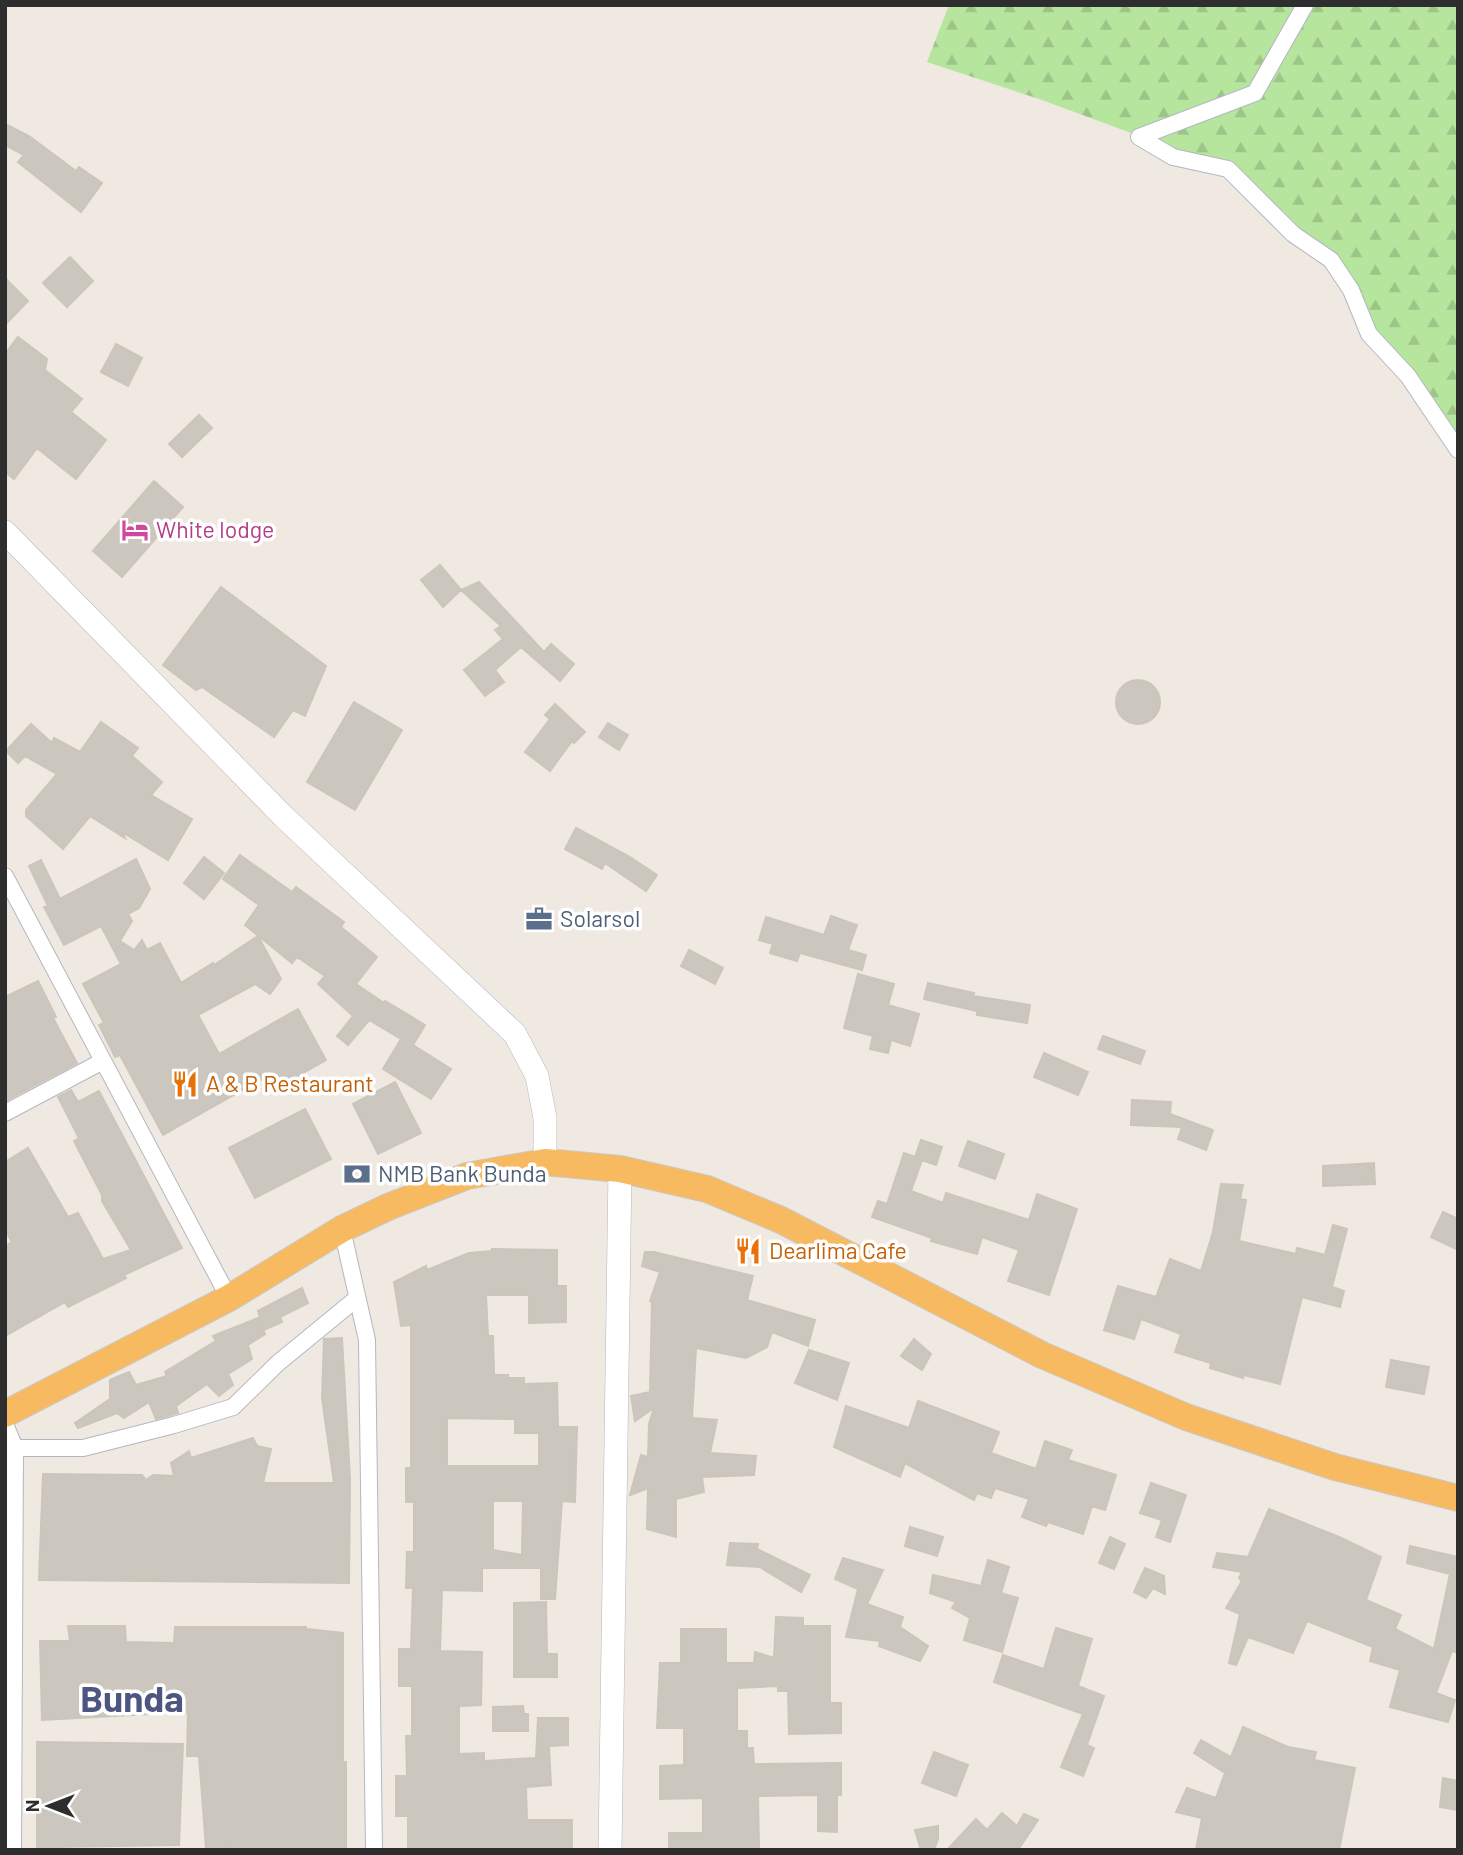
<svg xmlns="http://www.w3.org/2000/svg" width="1463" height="1855" font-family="Barlow,sans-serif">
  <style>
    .forest { fill: url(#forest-firs) }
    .building { fill: #cbc7bf; stroke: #cbc5ba; stroke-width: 2; fill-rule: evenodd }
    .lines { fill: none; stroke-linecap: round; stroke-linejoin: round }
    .minor-casing { stroke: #b4b7c1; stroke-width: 18 }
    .secondary-casing { stroke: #b4b7c1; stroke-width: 24 }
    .trunk-casing { stroke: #c9c9c9; stroke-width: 28 }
    .minor { stroke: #fff; stroke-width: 16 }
    .secondary { stroke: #fff; stroke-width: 23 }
    .trunk { stroke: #f8ba60; stroke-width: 26 }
    .labels { text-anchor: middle; stroke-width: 7; stroke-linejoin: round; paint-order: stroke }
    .hotel-label { font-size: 23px; fill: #b23c85; stroke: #fff; text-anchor: start }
    .service-label { font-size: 23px; fill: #4e5e75; stroke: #fff; text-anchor: start }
    .food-label { font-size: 23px; fill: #c56008; stroke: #fff; text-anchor: start }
    .town-label { font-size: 37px; font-weight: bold; fill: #4d5680; stroke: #fff }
  </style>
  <defs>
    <pattern id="forest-firs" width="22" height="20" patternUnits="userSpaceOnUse" patternTransform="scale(1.75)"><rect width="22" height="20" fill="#b6e59e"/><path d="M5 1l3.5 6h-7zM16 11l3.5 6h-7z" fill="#9dc588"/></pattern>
  </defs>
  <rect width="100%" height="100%" fill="#efe9e1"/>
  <path class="forest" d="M949,5H1458V450L1369,334L1351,290L1228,169L1042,100L927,62Z"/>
  <path class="building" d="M5,124L29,136L76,171L79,167L102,183L81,212L18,162L24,155L5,145Z
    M70,257L93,281L67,307L43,283Z
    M5,278L28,301L5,325Z
    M18,337L47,359L45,370L82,399L71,412L106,440L76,479L37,448L14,479L5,472V354Z
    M116,344L142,358L128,386L101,372Z
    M199,415L212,428L182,457L169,444Z
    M154,481L183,507L122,577L93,551Z
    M440,565L461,590L443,607L421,580Z
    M479,582L544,652L551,644L574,664L560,681L521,647L495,670L504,682L485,696L464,670L503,639L495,630L501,626L461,590Z
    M221,587L326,666L305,716L293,710L274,737L202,687L196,690L163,665Z
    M1116 702a22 22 0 1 1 44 0a22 22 0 1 1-44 0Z
    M354,702L402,730L355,810L307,782Z
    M555,704L585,732L574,743L572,741L550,771L525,752L550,719L545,715Z
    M101,722L138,748L132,756L162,782L151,795L192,819L168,860L122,832L125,838L90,816L63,849L26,816V810L57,774L25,756L18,763L6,751L31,724L52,743L54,738L80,752Z
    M608,723L628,735L619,750L599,737Z
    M576,828L630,857L657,875L646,891L605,863L602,869L565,849Z
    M240,855L292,892L296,887L344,922L341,927L377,957L356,984L384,1003L385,1001L425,1025L413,1045L451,1069L431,1099L383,1069L401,1039L369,1020L348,1045L337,1036L353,1016L318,984L325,976L297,957L292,963L245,925L259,905L223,879Z
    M204,857L224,873L204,899L184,883Z
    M136,859L150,889L139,908L128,914L132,921L120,941L134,950L142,940L147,950L160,943L181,983L213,963L214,965L258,936L281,979L270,994L255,984L198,1015L219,1054L298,1009L326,1060L269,1092L262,1079L163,1135L120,1055L115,1057L99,1025L104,1023L83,984L121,964L101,926L64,945L44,907L48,906L29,866L41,860L60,899Z
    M831,916L857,925L848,950L866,955L862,970L800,953L797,961L770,953L773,944L759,940L766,917L824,935Z
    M689,950L723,968L715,984L681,966Z
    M858,974L894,984L888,1005L919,1014L910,1046L891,1040L888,1053L870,1049L873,1036L844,1028Z
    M38,981L56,1017L53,1018L77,1063L5,1101V997Z
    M928,983L974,993L973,996L1030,1005L1027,1023L977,1015V1011L924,999Z
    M1103,1036L1145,1051L1140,1064L1098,1049Z
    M1044,1053L1088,1072L1078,1095L1034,1077Z
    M395,1082L421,1133L378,1154L353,1104Z
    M71,1090L78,1102L99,1091L182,1248L124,1275L126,1278L68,1307L65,1302L5,1336V1246L12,1242L5,1230V1162L28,1148L68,1217L78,1213L103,1259L131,1250L102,1201V1195L74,1141L79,1138L58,1097Z
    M1132,1100L1171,1102L1170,1114L1213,1130L1206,1150L1178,1139L1182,1127L1131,1125Z
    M305,1109L331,1159L255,1198L229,1148Z
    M921,1140L942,1147L936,1165L922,1160L911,1191L943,1203L946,1193L1029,1220L1037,1194L1077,1209L1049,1295L1008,1281L1019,1250L982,1237L977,1254L931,1241L932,1238L872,1217L878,1201L887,1204L904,1153L915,1157Z
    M968,1141L1004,1154L995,1179L959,1166Z
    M1374,1163L1375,1184L1323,1186V1166Z
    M1221,1184L1243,1185L1240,1199L1246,1200L1239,1241L1296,1254L1297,1248L1325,1255L1333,1225L1347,1229L1332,1287L1344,1291L1340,1307L1302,1297L1280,1384L1244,1375L1243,1378L1210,1368L1211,1363L1175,1352L1181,1334L1141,1319L1134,1339L1104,1330L1118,1286L1156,1297L1170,1259L1201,1271L1213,1232Z
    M1443,1212L1458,1219V1250L1431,1237Z
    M492,1249L557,1250V1286H566V1322L529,1323V1295H486L488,1336H493L494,1375H508V1378H524V1384L557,1383L558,1427H577L575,1502L562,1501L555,1599H541V1568H482V1591L442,1590L440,1651L482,1652L481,1705L459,1706V1754L484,1753V1761L536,1758L538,1718H568V1745L549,1746L551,1785L526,1787L527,1820H572V1850H408V1816H396V1776H407L406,1736H412V1686H399V1649H411L413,1588H406L407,1552H414V1502H406V1468H411V1325L401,1326L394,1282L426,1266L427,1270L469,1253L492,1251ZM447,1418L515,1419V1433H539V1466H447ZM493,1501H523L522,1555L493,1550Z
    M645,1252H654L753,1276L747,1300L815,1320L808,1346L772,1332L767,1347L746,1358L696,1348L692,1418L717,1420L710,1453L756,1456L754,1475L702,1477L704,1492L676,1499V1537L647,1529L648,1488L630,1495L641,1455L648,1457L649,1424L654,1408L635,1421L631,1396L650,1392L652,1302L650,1301L660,1272L642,1266Z
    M302,1288L308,1303L280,1317L282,1322L264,1330L258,1311Z
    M258,1318L265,1334L248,1345L252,1359L228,1374L233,1385L219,1396L207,1384L176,1406L178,1413L156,1419L149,1402L124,1418L117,1413L78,1428L75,1423L110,1399V1380L129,1372L136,1385L167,1376L165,1372L216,1341L213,1336Z
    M342,1338L350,1479L349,1583L39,1580L43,1474L142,1475L146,1480L153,1475L174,1476L171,1463L189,1451L191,1458L253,1438L257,1446L271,1449L263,1483H334L322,1398L324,1339Z
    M914,1339L931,1354L922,1370L901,1356Z
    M809,1350L849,1363L837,1400L795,1383Z
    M1391,1360L1429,1367L1424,1394L1386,1387Z
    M918,1401L999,1432L991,1453L1036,1469L1045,1441L1072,1450L1068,1460L1116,1475L1105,1510L1092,1506L1083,1534L1048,1522L1046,1526L1022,1517L1029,1499L995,1488L991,1498L977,1493L974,1500L905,1463L900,1477L834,1447L846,1406L909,1428Z
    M1151,1483L1186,1495L1170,1542L1156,1537L1162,1520L1140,1513Z
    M1269,1509L1339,1537L1381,1557L1366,1600L1401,1615L1395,1629L1434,1649L1450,1574L1407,1563L1410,1546L1458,1557V1653L1452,1651L1436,1693L1455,1700L1448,1722L1390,1707L1400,1670L1370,1661L1373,1647L1307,1621L1293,1653L1248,1637L1236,1665L1229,1663L1240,1614L1226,1608L1242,1581L1239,1578L1242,1572L1213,1567L1217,1553L1248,1557Z
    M910,1527L943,1537L937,1556L905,1546Z
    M1110,1537L1125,1544L1114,1569L1099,1563Z
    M730,1543L758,1544L757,1549L810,1575L801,1592L760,1567L727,1565Z
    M843,1558L883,1570L867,1604L903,1617L900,1627L928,1646L920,1661L879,1646L880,1641L846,1637L858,1589L835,1579Z
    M988,1560L1009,1567L1001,1593L1018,1598L1002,1652L964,1640L970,1618L952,1608L956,1602L930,1593L933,1575L981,1586Z
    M1145,1568L1164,1576L1165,1594L1153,1588L1146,1598L1134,1592Z
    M546,1602L547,1654H557V1677H514V1603Z
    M776,1617L803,1618V1626H830V1703H841V1733L789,1734L788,1691H778V1686L737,1688V1731H747V1748H753L754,1764L841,1763V1795H837V1832L818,1831V1795L758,1796L759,1850H669V1833H703V1798L660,1799V1766L684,1765V1728H657L660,1663H681V1629H726V1663H754L755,1652L774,1658Z
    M68,1626H125L126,1642L174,1643L175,1627H306V1629L343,1633V1762H346V1850L206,1848L199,1756H187L188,1712L42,1720L40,1641H70Z
    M1056,1628L1092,1639L1078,1686L1104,1696L1087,1745L1094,1748L1083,1776L1061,1767L1083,1714L994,1682L1003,1655L1044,1669Z
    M523,1706L524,1714H528V1731H493V1707Z
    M1243,1727L1288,1747L1316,1752L1314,1760L1355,1768L1339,1850H1196L1202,1818L1176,1812L1187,1788L1216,1798L1225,1773L1194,1753L1201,1740L1231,1757Z
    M37,1742L183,1744L179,1845L51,1847V1850H37Z
    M934,1752L968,1765L956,1796L922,1783Z
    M1443,1778L1458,1781V1810L1440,1807Z
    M1002,1813L1017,1826L1024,1814L1038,1820L1018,1850H947L976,1819L987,1830Z
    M938,1826V1839L934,1850H921L915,1830Z"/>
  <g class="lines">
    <g class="minor-casing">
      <path id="minor" d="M1139,137L1173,157L1228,169L1293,234L1331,260L1351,290L1369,334L1408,376L1458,450
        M1139,137L1255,93L1305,5
        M5,876L229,1298
        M5,1113L103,1061
        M342,1229L367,1340L374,1850
        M5,1424L15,1448L13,1850
        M15,1448H83L174,1425L233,1407L278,1363L356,1299"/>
    </g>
    <g class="secondary-casing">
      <path id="secondary" d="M5,532L283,816L515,1034L537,1076L545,1118V1162
        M610,1850L620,1169"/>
    </g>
    <g class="trunk-casing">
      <path id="trunk" d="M5,1414L229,1298L342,1229L388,1207L467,1176L545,1162L620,1169L707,1189L781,1220L1042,1355L1186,1417L1335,1467L1458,1498"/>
    </g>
    <use href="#minor" class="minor"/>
    <use href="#secondary" class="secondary"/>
    <use href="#trunk" class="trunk"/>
  </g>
  <defs>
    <g id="hotel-bare" transform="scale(2.1)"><path d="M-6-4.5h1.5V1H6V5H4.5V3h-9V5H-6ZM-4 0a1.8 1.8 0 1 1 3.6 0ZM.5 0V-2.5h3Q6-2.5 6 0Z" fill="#d1479c" stroke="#fff" stroke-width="2.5" paint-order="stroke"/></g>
    <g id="office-bare" transform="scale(2.1)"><path d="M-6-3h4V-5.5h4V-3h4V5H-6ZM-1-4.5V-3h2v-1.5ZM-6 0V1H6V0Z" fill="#5c6f8a" stroke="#fff" stroke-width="2.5" paint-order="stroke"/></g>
    <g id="restaurant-bare" transform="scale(2.1)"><path d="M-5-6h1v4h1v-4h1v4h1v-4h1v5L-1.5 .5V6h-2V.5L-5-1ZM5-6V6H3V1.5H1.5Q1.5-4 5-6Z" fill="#e8710a" stroke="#fff" stroke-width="2.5" paint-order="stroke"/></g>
    <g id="bank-bare" transform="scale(2.1)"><path d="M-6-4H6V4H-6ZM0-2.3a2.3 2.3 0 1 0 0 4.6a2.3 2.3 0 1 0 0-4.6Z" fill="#5c6f8a" stroke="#fff" stroke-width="2.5" paint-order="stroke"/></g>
  </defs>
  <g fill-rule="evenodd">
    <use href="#hotel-bare" x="135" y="530"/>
    <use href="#office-bare" x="539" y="919"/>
    <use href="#restaurant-bare" x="185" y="1084"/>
    <use href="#bank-bare" x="357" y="1174"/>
    <use href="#restaurant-bare" x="748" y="1251"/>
  </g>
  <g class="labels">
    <g class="hotel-label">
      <text x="156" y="538">White lodge</text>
    </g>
    <g class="service-label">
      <text x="560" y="927">Solarsol</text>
      <text x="378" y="1182">NMB Bank Bunda</text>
    </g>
    <g class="food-label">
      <text x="206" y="1092">A &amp; B Restaurant</text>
      <text x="769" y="1259">Dearlima Cafe</text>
    </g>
    <g class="town-label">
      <text x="132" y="1712">Bunda</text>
    </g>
  </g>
  <rect width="1463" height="1855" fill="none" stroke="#2e2e2e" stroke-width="14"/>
  <g transform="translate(49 1806) rotate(270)" stroke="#ffffff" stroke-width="5" paint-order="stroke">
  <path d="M0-5L12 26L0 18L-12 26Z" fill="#2e2e2e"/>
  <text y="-10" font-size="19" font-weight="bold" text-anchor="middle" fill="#2e2e2e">N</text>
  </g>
</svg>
